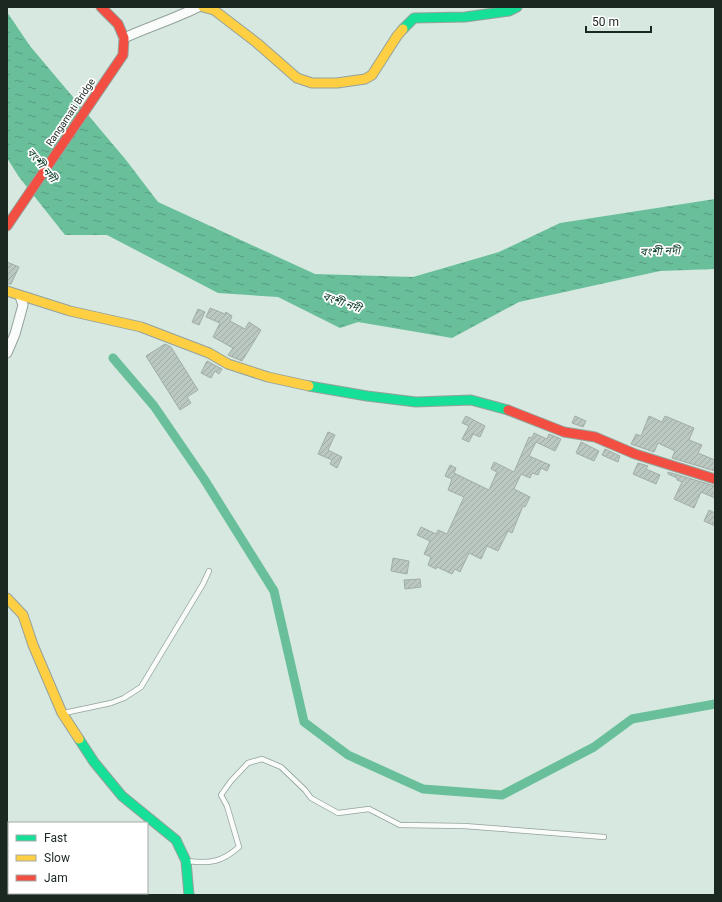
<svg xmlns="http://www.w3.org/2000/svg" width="722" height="902" font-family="Roboto,'Noto Sans Bengali',sans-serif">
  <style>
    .water { fill: url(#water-ripples) }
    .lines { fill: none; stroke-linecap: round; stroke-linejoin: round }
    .canal { stroke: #6abf9b; stroke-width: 9 }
    .building { fill: url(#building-hatch); stroke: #a0aea7 }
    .lane-casing { stroke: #94a29b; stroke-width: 6 }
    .street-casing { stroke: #94a29b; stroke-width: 11 }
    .fast-casing { stroke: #94a29b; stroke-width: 11 }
    .slow-casing { stroke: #94a29b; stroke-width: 11 }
    .jam-casing { stroke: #94a29b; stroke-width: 11 }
    .lane { stroke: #f9fcfa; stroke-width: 4.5 }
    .street { stroke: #f9fcfa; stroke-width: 9 }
    .fast { stroke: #16e098; stroke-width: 9 }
    .slow { stroke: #ffcf43; stroke-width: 9 }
    .jam { stroke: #f24e42; stroke-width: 9 }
    .labels { text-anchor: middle; stroke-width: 3.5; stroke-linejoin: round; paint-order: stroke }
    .street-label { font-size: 10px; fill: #1b2721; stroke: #fff }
    .water-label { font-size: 11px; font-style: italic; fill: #10402c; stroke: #fff }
  </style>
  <defs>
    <pattern id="water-ripples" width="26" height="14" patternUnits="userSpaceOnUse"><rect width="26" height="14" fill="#6abf9b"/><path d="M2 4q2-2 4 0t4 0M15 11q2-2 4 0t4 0" fill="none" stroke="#569b7e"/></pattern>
    <pattern id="building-hatch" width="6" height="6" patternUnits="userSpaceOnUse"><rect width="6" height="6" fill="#bac8c1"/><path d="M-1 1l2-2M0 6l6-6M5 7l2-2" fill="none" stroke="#9faca6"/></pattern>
  </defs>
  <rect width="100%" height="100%" fill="#d6e8df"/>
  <path class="water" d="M7,12L30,46L126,160L158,202L315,274L413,277L499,252L560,223L715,199V269L660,271L519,302L452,338L358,322L340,328L278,297L218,293L107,235H65L19,177L7,158Z"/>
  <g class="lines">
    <path class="canal" d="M113,358L154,406L204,479L274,591L304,722L348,755L423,789L502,795L594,747L632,719L715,704"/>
  </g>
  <path class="building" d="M7,262L19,267L11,284H7Z
    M210,308L225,314L226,312L232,316L230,321L245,329L249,322L261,330L242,361L228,355L233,348L213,337L220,323L206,317Z
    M198,309L205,312L199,325L192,322Z
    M165,344L171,347L198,390L187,397L191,403L180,410L146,356Z
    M207,361L222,369L219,374L215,371L211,378L201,373Z
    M466,416L485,426L480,437L473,434L469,442L462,439L469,426L462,423Z
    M575,416L586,421L583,427L572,423Z
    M649,416L662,422L665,416L694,428L689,440L702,445L698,453L715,460V471L672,458L675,451L658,443L654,452L631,444L636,434L641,436Z
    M328,432L335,435L328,450L342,457L337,468L330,464L332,460L318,454Z
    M534,433L547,439L549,434L561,439L555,451L536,442L529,456L550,465L547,471L541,468L538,475L532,473L530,478L521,474L514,489L530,497L525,507L523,506L512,533L508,531L498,551L487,546L481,559L469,553L460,572L455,569L452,574L437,567L436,569L428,565L431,557L424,554L430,541L417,535L421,527L436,534L438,530L447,534L464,497L448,490L452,479L445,476L450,465L456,468L454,473L489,490L497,472L491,469L494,462L514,472L529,437L532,438Z
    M581,442L599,451L594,461L576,453Z
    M605,449L620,456L618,462L602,455Z
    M638,463L648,466L646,469L660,475L656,484L633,474Z
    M668,472L715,486V498L701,492L694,508L674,499L682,482L677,480V478L668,474Z
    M709,510L715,513V526L704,521Z
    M393,558L409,561L407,574L391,571Z
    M420,579L421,587L405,589L404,580Z"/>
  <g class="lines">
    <g class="lane-casing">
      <path id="lane" d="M64,713L111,703L124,698L141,687L203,584L209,571
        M187,861C210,864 222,862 239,847L227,806L221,795L231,781L248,763L262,759L281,767L305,790L311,798L338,813L369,809L400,825L464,826L604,837"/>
    </g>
    <g class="street-casing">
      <path id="street" d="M124,38C148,27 174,19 198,7
        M7,353L15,334L23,305L20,296"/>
    </g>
    <g class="fast-casing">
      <path id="fast" d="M403,29L414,18L465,17L509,11L517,7
        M309,386L367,396L416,402L471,400L508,410
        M79,739L94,762L122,796L176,840L186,861L189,895"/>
    </g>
    <g class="slow-casing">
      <path id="slow" d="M203,7L214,10L257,43L297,78L312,83H337L365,79L372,75L397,36L403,29
        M7,291L70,311L141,327L209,353L228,364L268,377L309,386
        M7,598L23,615L33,645L62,713L79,739"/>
    </g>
    <g class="jam-casing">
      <path id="jam" d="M7,226L123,55L124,38L118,24L101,7
        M508,410L564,432L595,437L635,454L715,479"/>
    </g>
    <use href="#lane" class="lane"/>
    <use href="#street" class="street"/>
    <use href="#fast" class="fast"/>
    <use href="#slow" class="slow"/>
    <use href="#jam" class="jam"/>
  </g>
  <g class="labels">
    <g class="street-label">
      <text transform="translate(70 112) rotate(-56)" y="4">Rangamati Bridge</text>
    </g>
    <g class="water-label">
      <text transform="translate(42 165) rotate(51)" y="4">বংশী নদী</text>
      <text transform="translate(660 251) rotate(-2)" y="4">বংশী নদী</text>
      <text transform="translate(342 302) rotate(20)" y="4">বংশী নদী</text>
    </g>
  </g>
  <rect width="722" height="902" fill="none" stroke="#1b2721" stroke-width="16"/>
  <rect x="8" y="822" width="140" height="72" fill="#ffffff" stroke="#a4a9a6"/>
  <rect x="16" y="835" width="20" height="6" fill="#16e098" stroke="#a4a9a6"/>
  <text x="44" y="842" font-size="12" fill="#1b2721">Fast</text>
  <rect x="16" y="855" width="20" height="6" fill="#ffcf43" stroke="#a4a9a6"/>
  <text x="44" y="862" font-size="12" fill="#1b2721">Slow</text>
  <rect x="16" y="875" width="20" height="6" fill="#f24e42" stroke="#a4a9a6"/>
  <text x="44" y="882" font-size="12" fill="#1b2721">Jam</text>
  <path d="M586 26v6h65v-6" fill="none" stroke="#1b2721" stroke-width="2"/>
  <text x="592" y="26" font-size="12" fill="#1b2721" stroke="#ffffff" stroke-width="3" paint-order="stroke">50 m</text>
</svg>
